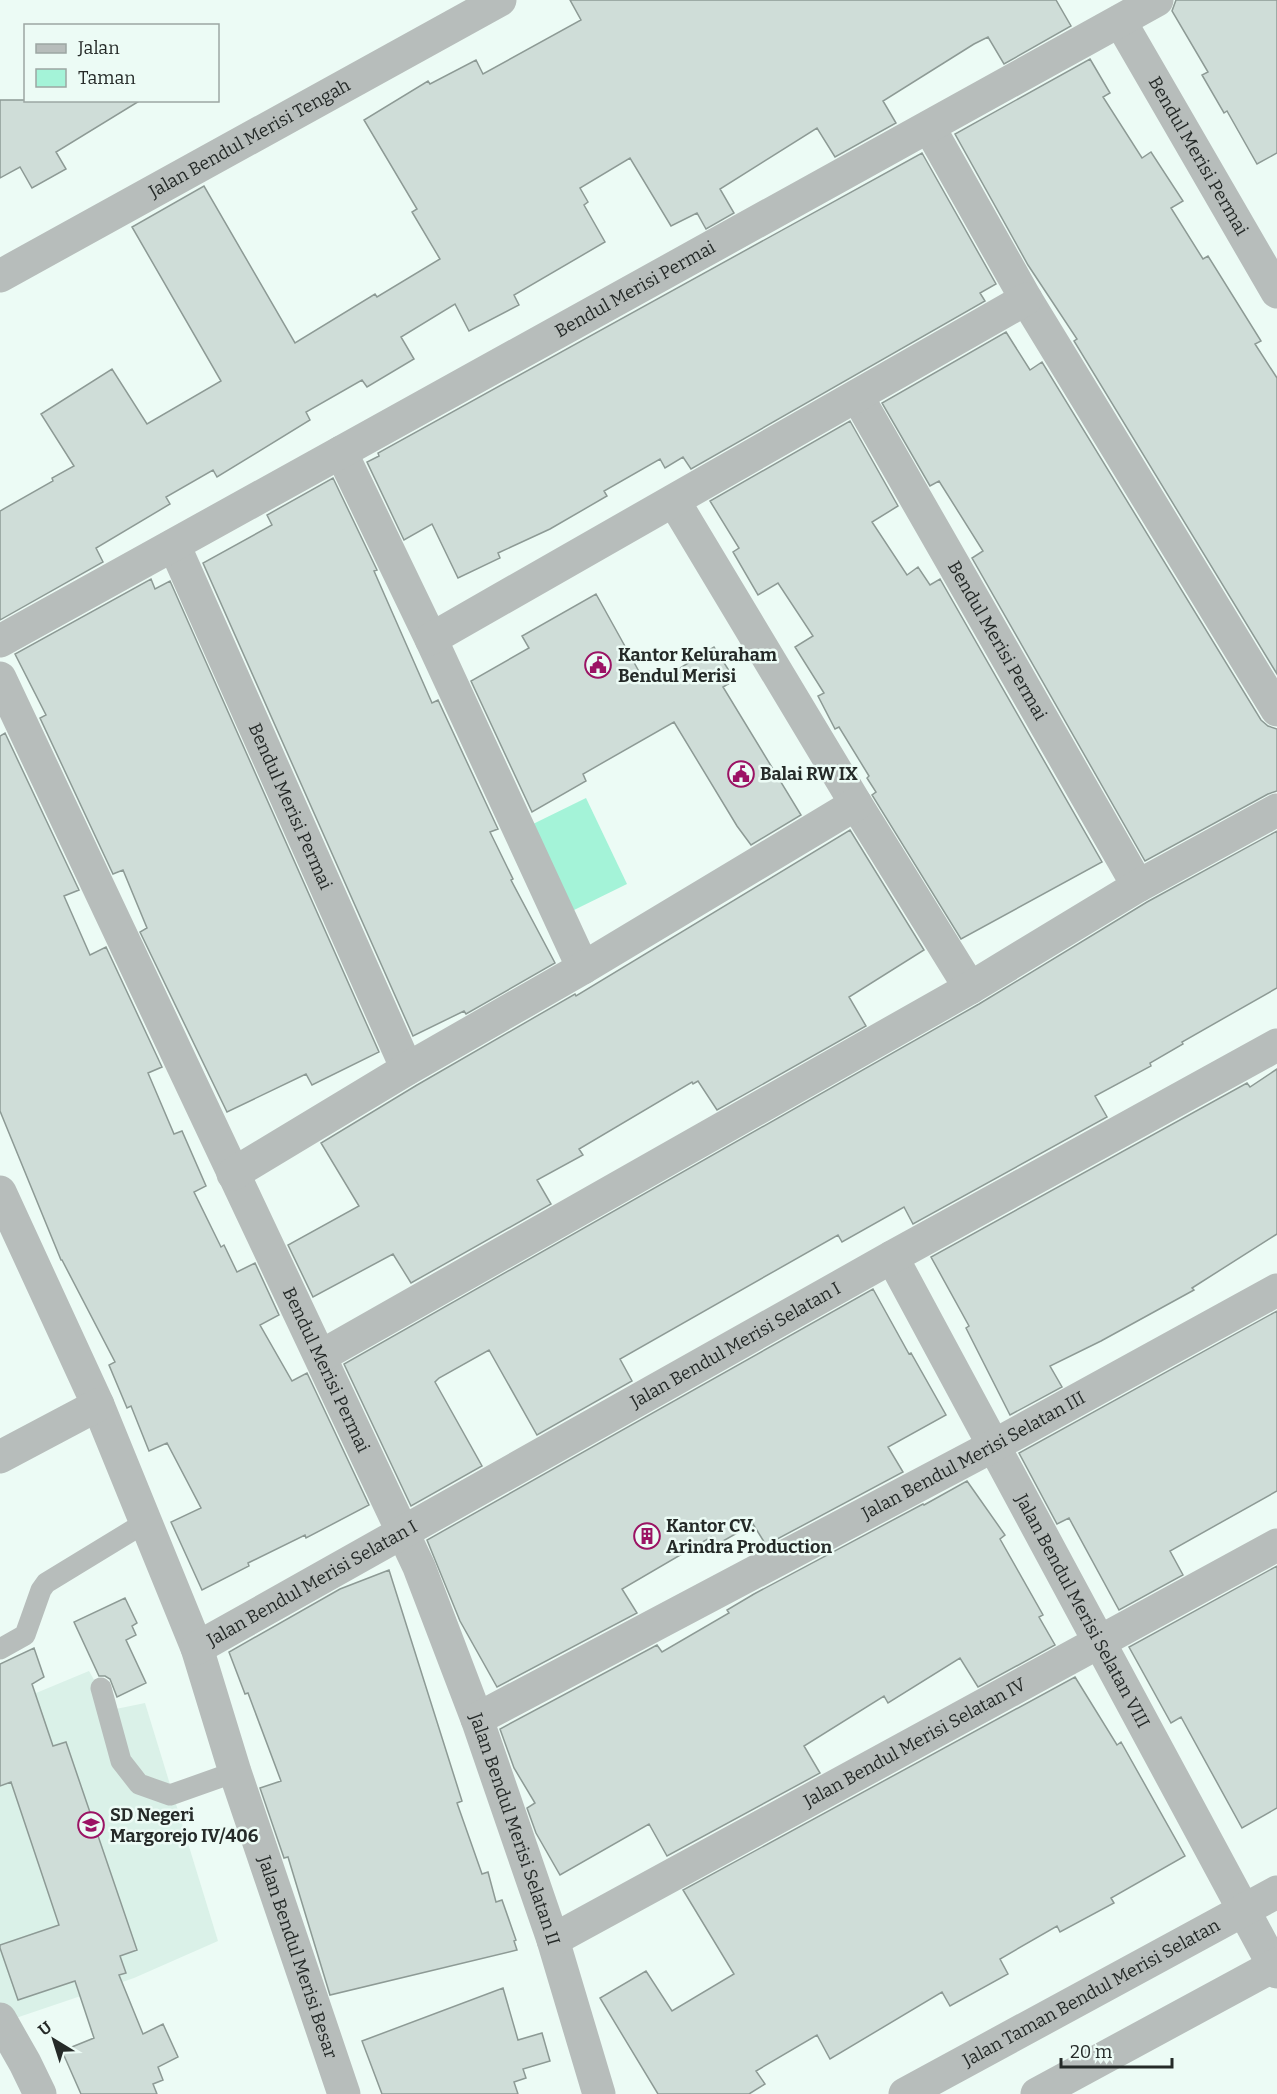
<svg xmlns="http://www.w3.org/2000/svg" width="1277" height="2094" font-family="Bitter,serif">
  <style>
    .built { fill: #daf1e8 }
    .green { fill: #a4f3d8 }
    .building { fill: #cfddd8; stroke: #8d9a95; stroke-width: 1.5 }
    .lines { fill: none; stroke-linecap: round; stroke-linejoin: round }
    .service { stroke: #b7bdbb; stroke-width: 21 }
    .minor { stroke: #b7bdbb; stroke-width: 33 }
    .labels { text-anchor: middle; stroke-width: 5; stroke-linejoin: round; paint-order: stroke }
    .street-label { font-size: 18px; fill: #252a28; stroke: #ecfbf5 }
    .poi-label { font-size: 18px; font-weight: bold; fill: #252a28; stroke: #ecfbf5; text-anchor: start }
  </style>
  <rect width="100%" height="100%" fill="#ecfbf5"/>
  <path class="built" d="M89,1671L111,1710L145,1703L218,1941L134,1978L7,2021L0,2009V1708Z"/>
  <path class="green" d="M586,798L627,884L572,911L531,825Z"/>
  <path class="building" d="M570,0H1056L1071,26L1004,64L988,37L974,44L883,101L896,123L835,157L817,128L720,189L734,213L706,229L697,213L671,226L630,158L580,188L588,202L584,205L605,242L514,295L519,305L469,331L455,304L401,337L414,359L367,387L362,380L306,412L310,420L217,477L213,470L166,497L170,504L96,548L103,562L0,620V511L53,481L52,478L74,466L41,414L112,369L147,424L221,381L132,227L204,186L295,343L375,294L377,297L440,259L412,212L417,209L364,120L428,81L430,84L476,60L483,74L581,20Z
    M1176,0H1277V153L1257,164L1227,111L1224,113L1202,75L1208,72L1172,11Z
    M1090,59L1110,93L1103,97L1142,158L1151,152L1183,201L1171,208L1203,259L1208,256L1261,341L1255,344L1277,378V674L1074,341L1077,339L1028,265L955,134Z
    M0,100H141L56,152L66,169L32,188L20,167L0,178Z
    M922,153L996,284L980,293L985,301L691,469L683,457L665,468L660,459L604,491L607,496L550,529L498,553L500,558L458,578L432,524L404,540L367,462L379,456L378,453Z
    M1006,332L1030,370L1042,362L1261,720L1268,726L1277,729V791L1268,794L1145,861L972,558L983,551L939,481L930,486L882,403Z
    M850,421L898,506L872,522L907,575L918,567L930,585L940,579L1102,862L961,939L872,795L876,792L867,778L869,776L839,727L835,729L818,696L824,693L795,647L813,636L778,583L758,595L733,552L739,548L710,501Z
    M333,478L377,570L374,571L432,703L438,700L498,829L490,832L513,879L511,880L555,963L466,1014L464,1011L413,1036L203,563L272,525L267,515Z
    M151,579L155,589L170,581L379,1052L312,1085L306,1074L227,1112L140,932L147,928L123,870L113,874L40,718L46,715L15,654Z
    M596,594L641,675L649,671L656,683L714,647L735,680L723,687L801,815L751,845L737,826L674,722L583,774L586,781L532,812L471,681L529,648L522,636Z
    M5,733L79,890L64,896L90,955L106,947L162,1067L148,1073L174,1134L182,1131L206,1186L194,1192L221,1247L224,1245L237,1272L255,1263L279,1315L260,1325L292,1381L307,1373L369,1505L306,1538L305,1535L248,1563L249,1566L202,1590L171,1522L201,1508L167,1443L149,1451L131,1406L127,1408L109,1365L115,1362L62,1260H61L0,1111V736Z
    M850,830L924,950L849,997L866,1026L717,1110L698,1081L693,1084L692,1082L579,1149L583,1155L537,1180L551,1204L411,1283L393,1254L313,1297L288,1245L359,1206L321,1143L417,1085L575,994L576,996Z
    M1277,831V988L1182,1042L1183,1044L1150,1063L1151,1066L1095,1096L1107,1117L913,1224L904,1207L842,1242L838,1235L620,1359L632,1381L537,1435L489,1350L439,1378L435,1382L482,1466L411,1506L344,1364L979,1004L1147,902Z
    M1277,1069V1234L1192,1288L1194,1290L1101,1341L1050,1366L1062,1387L1010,1415L966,1328L969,1326L931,1257L1247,1083L1250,1087Z
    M873,1289L909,1354L911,1353L946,1415L888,1447L903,1472L766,1545L753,1524L716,1545L711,1537L622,1589L637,1613L497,1687L460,1621L427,1540Z
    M1277,1311V1491L1170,1551L1183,1575L1119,1610L1069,1518L1057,1524L1019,1453Z
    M967,1481L1005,1535L1000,1539L1043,1615L1039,1617L1055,1645L978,1687L960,1658L888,1703L884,1696L804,1746L820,1773L667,1856L649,1824L560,1875L536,1833L527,1808L535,1803L514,1768L500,1729L657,1645L662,1652L729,1613L727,1610L754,1594L923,1504L924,1505Z
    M1277,1566V1808L1242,1828L1181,1717L1171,1723L1129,1647Z
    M389,1570L462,1801L457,1803L482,1874L488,1872L496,1902L502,1900L516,1940L514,1941L517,1950L330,1995L288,1857L284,1858L260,1788L281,1781L248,1693L245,1694L229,1652L340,1589Z
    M125,1598L137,1623L132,1626L136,1635L126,1640L146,1683L117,1697L110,1679L105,1676H99L74,1622Z
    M34,1648L44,1677L32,1684L53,1746L66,1742L137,1950L120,1956L126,1973L119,1975L143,2034L163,2024L178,2057L158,2067L163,2080L153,2084L157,2094H81L62,2051L94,2038L75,1981L18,2000L0,1948V1945L59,1925L11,1782L0,1786V1664Z
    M1075,1677L1117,1745L1121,1742L1185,1856L1111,1898L1114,1903L1060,1932L1057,1926L1000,1959L1008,1974L950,2006L942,1992L830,2059L817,2035L756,2071L765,2084L749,2094H658L600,1998L646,1971L672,2011L734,1974L683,1890Z
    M503,1988L518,2040L542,2033L550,2061L523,2069L526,2078L514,2082L518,2094H382L362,2041Z"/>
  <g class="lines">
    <path class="service" d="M0,1649L25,1635L41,1590L46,1583L146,1522
      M101,1688L121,1761L139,1784L170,1795L235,1772"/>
    <g class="minor">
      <path id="s1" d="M1120,21L1277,292"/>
      <path d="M929,127L1026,299L1277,710"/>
      <path id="s2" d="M0,276L500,0"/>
      <path id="s3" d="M857,396L1138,886"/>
      <path d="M341,452L431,639L583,968"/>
      <path d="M674,501L856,804L970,988"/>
      <path id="s4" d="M174,545L407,1069"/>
      <path d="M431,639L1026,299"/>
      <path id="s5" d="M0,641L1157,0"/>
      <path id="s6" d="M0,678L419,1567L477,1719L553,1940L599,2094"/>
      <path d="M233,1174L407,1069L583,968L856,804"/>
      <path id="s7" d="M0,1192L98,1405L197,1648L235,1772L344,2094"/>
      <path id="s8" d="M892,1257L1277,1972"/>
      <path d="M321,1356L970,988L1138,886L1277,810"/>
      <path d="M0,1457L98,1405"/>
      <path id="s9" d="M197,1648L892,1257L1277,1045"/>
      <path id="s10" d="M477,1719L993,1446L1277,1290"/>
      <path id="s11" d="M553,1940L1277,1545"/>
      <path d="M0,2019L25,2063L40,2094"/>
      <path id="s12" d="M905,2094L1277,1892"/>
      <path d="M1037,2094L1277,1964"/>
    </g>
  </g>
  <defs>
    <g id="civic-ring" transform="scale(1.35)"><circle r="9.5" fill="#ecfbf5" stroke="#9b1364" stroke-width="1.5"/><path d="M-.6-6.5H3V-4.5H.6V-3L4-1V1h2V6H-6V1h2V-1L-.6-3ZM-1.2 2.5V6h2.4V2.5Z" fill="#9b1364"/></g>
    <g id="building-ring" transform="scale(1.35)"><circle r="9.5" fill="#ecfbf5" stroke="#9b1364" stroke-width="1.5"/><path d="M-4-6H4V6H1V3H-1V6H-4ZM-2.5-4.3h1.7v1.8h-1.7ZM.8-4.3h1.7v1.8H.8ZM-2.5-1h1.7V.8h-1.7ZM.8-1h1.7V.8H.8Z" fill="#9b1364"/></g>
    <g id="school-ring" transform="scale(1.35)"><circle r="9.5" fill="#ecfbf5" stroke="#9b1364" stroke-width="1.5"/><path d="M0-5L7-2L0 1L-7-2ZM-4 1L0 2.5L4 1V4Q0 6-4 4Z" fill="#9b1364"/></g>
  </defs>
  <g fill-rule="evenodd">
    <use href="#civic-ring" x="598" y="665"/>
    <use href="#civic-ring" x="741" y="774"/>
    <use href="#building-ring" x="647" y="1536"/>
    <use href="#school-ring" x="91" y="1825"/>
  </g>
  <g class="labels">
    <g class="street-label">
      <text dy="6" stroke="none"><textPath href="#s2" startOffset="285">Jalan Bendul Merisi Tengah</textPath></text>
      <text dy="6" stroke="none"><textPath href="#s1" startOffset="156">Bendul Merisi Permai</textPath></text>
      <text dy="6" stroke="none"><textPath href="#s5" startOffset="726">Bendul Merisi Permai</textPath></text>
      <text dy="6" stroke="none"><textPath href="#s3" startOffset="282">Bendul Merisi Permai</textPath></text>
      <text dy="6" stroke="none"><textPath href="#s4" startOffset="286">Bendul Merisi Permai</textPath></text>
      <text dy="6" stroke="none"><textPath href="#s9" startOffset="618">Jalan Bendul Merisi Selatan I</textPath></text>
      <text dy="6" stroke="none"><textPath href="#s6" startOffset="765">Bendul Merisi Permai</textPath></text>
      <text dy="6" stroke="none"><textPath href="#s10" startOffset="562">Jalan Bendul Merisi Selatan III</textPath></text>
      <text dy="6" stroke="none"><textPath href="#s9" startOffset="132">Jalan Bendul Merisi Selatan I</textPath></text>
      <text dy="6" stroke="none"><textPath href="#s8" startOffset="402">Jalan Bendul Merisi Selatan VIII</textPath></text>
      <text dy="6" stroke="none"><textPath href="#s11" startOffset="412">Jalan Bendul Merisi Selatan IV</textPath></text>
      <text dy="6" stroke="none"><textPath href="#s6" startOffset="1262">Jalan Bendul Merisi Selatan II</textPath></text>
      <text dy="6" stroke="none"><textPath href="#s7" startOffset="822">Jalan Bendul Merisi Besar</textPath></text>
      <text dy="6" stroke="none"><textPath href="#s12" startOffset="212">Jalan Taman Bendul Merisi Selatan</textPath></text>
    </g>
    <g class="poi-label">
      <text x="618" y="661">Kantor Keluraham<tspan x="618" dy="21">Bendul Merisi</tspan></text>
      <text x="760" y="780">Balai RW IX</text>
      <text x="666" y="1532">Kantor CV.<tspan x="666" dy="21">Arindra Production</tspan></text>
      <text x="110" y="1821">SD Negeri<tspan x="110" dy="21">Margorejo IV/406</tspan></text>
    </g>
  </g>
  <rect x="24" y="24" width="195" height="78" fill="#ecfbf5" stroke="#9ca7a3" stroke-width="1.5"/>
  <rect x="36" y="44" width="30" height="9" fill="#b7bdbb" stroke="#9ca7a3" stroke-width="1.5"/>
  <text x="78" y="54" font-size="18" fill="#252a28">Jalan</text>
  <rect x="36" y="69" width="30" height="18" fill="#a4f3d8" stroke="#9ca7a3" stroke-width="1.5"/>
  <text x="78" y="84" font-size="18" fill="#252a28">Taman</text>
  <g transform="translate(54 2040) rotate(322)" stroke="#ecfbf5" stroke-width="4.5" paint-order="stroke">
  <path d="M0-4.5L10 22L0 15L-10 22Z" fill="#252a28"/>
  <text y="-9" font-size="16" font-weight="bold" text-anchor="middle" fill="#252a28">U</text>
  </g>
  <path d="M1061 2058v9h111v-9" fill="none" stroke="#252a28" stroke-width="3"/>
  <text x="1070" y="2058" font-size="18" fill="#252a28" stroke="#ecfbf5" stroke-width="4.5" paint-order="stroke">20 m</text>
</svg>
